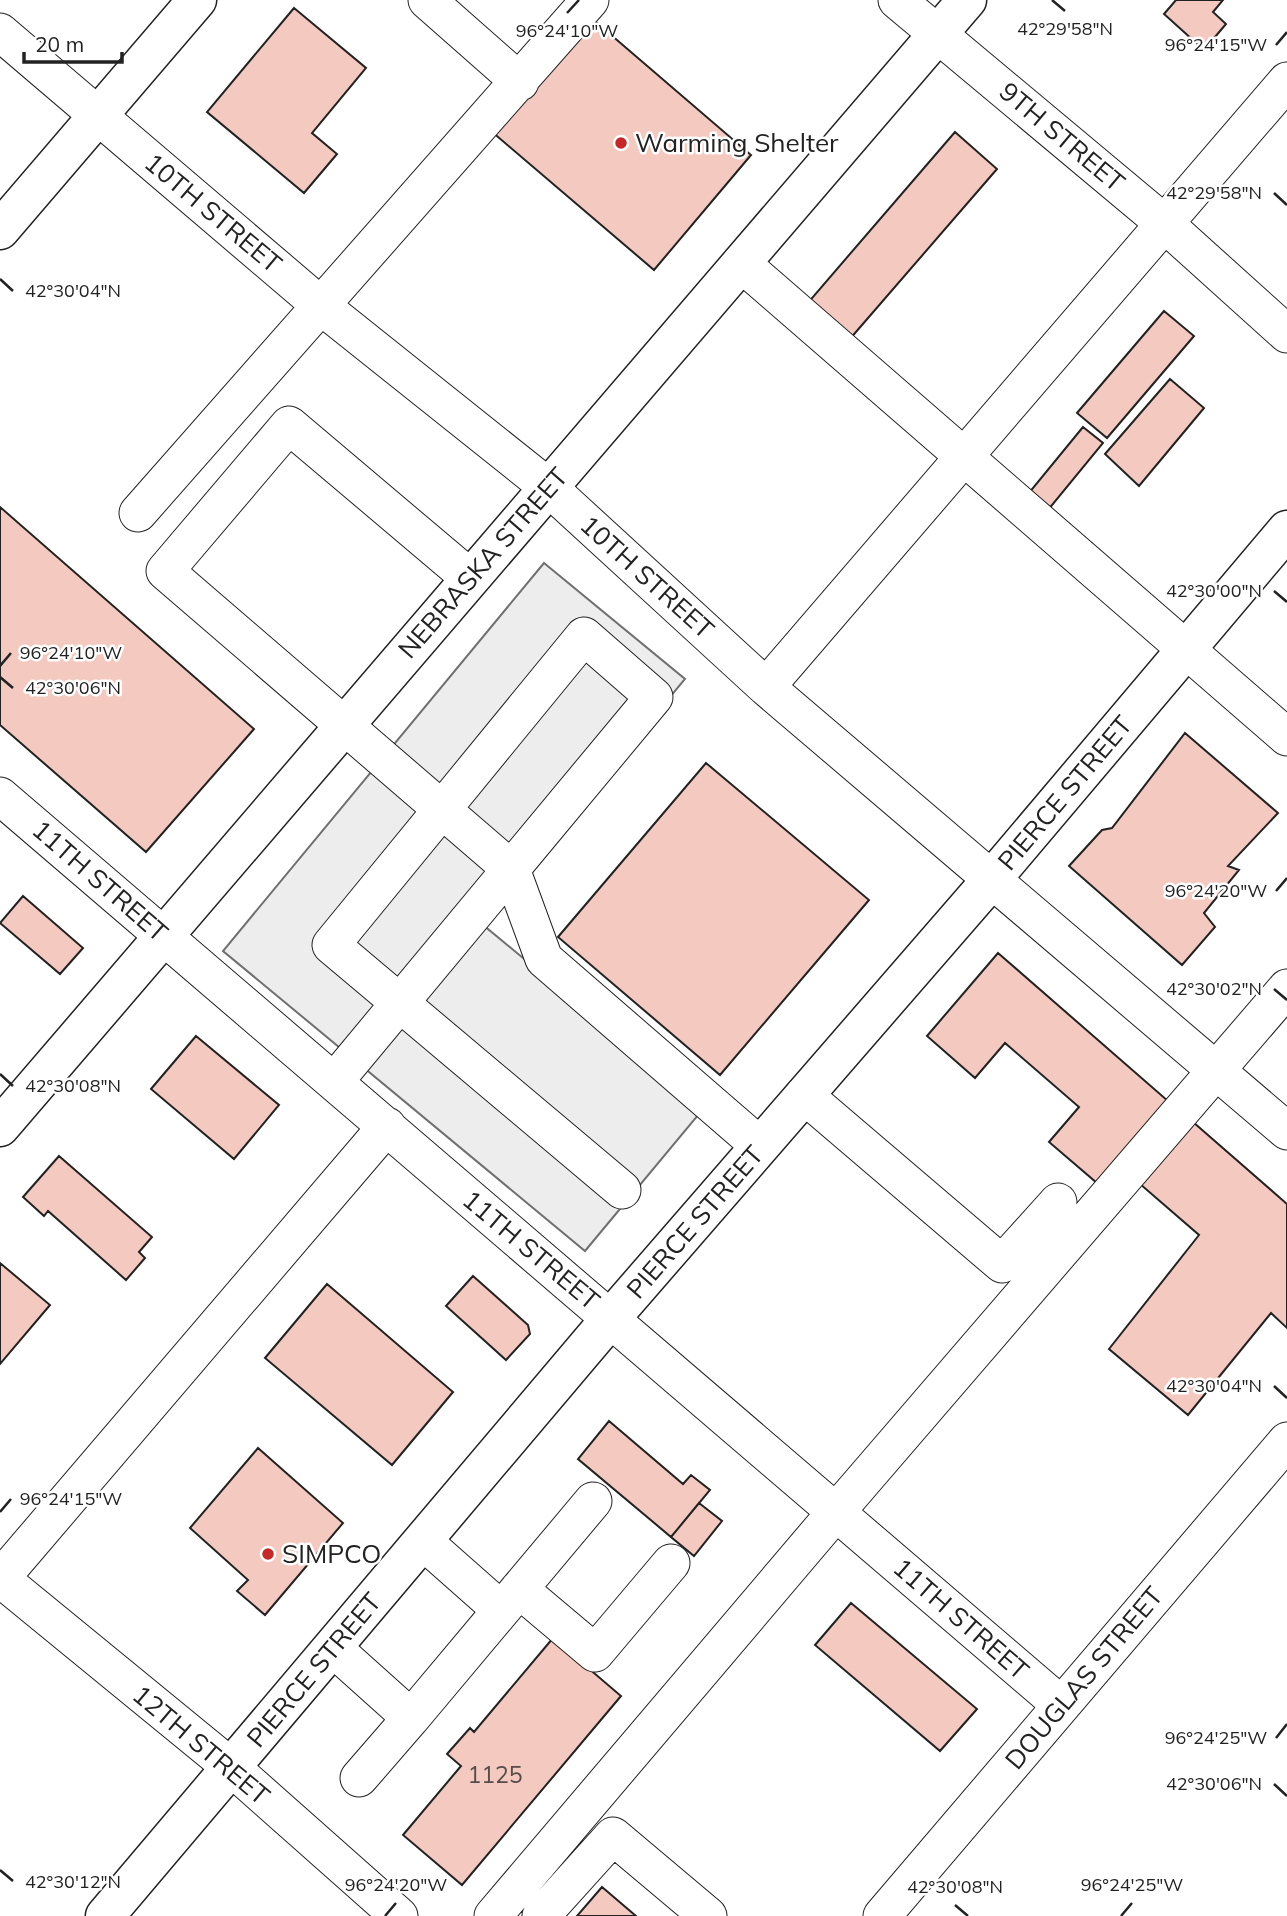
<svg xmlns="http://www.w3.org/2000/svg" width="1287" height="1916" font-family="Mulish,sans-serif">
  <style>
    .parking { fill: #ededed; stroke: #6f6f6f; stroke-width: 2 }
    .building { fill: #f3c9c0; stroke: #222; stroke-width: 2 }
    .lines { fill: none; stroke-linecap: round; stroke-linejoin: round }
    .minor-casing { stroke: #222; stroke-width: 39 }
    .major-casing { stroke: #222; stroke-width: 41 }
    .minor { stroke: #fff; stroke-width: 37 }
    .major { stroke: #fff; stroke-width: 38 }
    .ticks { fill: none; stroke: #222; stroke-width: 2.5 }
    .poi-dot { fill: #c62828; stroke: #fff; stroke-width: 2.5 }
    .labels { text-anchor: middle; stroke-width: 5; stroke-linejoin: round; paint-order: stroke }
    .number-label { font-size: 23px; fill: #564c4a }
    .street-label { font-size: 26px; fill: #222; stroke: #fff }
    .poi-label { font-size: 26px; fill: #222; stroke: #fff; text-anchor: start }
    .ticks-label { font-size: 18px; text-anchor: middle; fill: #222; stroke: #fff; stroke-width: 5; stroke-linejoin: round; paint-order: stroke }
  </style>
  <rect width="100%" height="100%" fill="#fff"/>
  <path class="parking" d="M544,563L685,679L482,924L704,1108L585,1251L223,951Z"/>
  <path class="building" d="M1176,0H1223L1213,12L1226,24L1204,50L1164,14Z
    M294,8L366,68L312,133L337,154L304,193L207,112Z
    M589,16L751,155L654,270L491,131Z
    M955,132L997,169L849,340L806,305Z
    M1164,311L1194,336L1107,438L1077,413Z
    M1170,379L1204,408L1139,486L1105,454Z
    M1083,427L1103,443L1048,510L1028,494Z
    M0,507L254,729L146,852L0,725Z
    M1185,733L1278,813L1228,866L1239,870L1204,913L1215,927L1182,965L1069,866L1102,830L1112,828Z
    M706,763L869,900L720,1075L558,937Z
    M23,896L83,948L60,974L0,923Z
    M998,953L1168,1101L1097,1183L1049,1142L1079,1107L1005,1043L975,1078L927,1036Z
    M196,1036L279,1105L234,1159L151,1089Z
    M1193,1122L1287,1204V1328L1271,1313L1188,1415L1109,1349L1199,1235L1140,1184Z
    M59,1156L152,1237L139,1252L145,1258L126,1280L48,1211L44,1216L23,1197Z
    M0,1263L50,1305L0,1364Z
    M473,1276L528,1325L530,1334L506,1360L446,1306Z
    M327,1284L453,1392L392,1465L265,1358Z
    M609,1421L683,1484L691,1475L710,1490L671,1537L578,1459Z
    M258,1448L343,1523L265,1615L237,1591L248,1580L190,1528Z
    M699,1503L722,1521L694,1556L671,1537Z
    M851,1603L977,1709L940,1751L815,1645Z
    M553,1638L621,1696L462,1885L403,1835L461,1766L447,1754L470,1728L474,1732Z
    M602,1887L636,1916H577Z"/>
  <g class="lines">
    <g class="minor-casing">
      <path id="minor" d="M427,0L520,82
        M897,0L1165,224L1287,334
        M0,32L320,305L548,487L766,687L1287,1131
        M741,263L1287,737
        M138,513L590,0
        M470,578L289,425L165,571L511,869L544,959L760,1146
        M766,687L1287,81
        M0,796L1061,1705
        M334,1082C440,953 547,825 654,697L584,636L331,945L622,1190
        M804,1095L1002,1264L1058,1202
        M423,1541L501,1610
        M0,1578L232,1768L399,1916
        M0,1579L387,1126
        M519,1589L595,1653L671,1563
        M333,1648L411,1718L359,1778
        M411,1718L593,1501
        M493,1916L836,1512L1287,988
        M541,1916L613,1836L708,1916
        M882,1916L1287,1441"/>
    </g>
    <g class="major-casing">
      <path id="major" d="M0,230L197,0
        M0,1127L967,0
        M105,1916L611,1318L992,879L1287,530"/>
    </g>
    <use href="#minor" class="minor"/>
    <use href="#major" class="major"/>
  </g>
  <path class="ticks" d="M1052,0L1065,11M567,13L579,0M1276,45L1287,32M1274,193L1287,205M0,279L13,291M1274,591L1287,602M0,666L11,653M0,677L13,688M1276,891L1287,878M1274,989L1287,1000M0,1074L13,1086M1274,1386L1287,1398M0,1512L11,1499M1276,1738L1287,1724M1274,1784L1287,1796M0,1870L13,1881M955,1905L968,1916M385,1916L396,1903M1121,1916L1132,1903"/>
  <g class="poi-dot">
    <circle cx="621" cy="143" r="7"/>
    <circle cx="268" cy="1554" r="7"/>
  </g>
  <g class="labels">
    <g class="number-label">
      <text x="495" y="1783">1125</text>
    </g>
    <g class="street-label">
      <text transform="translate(1062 137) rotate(40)" y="9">9TH STREET</text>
      <text transform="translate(213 213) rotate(40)" y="9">10TH STREET</text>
      <text transform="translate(483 563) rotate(-49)" y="9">NEBRASKA STREET</text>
      <text transform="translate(647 577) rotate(42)" y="9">10TH STREET</text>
      <text transform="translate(1065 793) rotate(-50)" y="9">PIERCE STREET</text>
      <text transform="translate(100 881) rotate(41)" y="9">11TH STREET</text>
      <text transform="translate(695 1222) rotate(-49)" y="9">PIERCE STREET</text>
      <text transform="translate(531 1250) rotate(40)" y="9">11TH STREET</text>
      <text transform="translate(961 1619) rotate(41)" y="9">11TH STREET</text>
      <text transform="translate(314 1670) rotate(-50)" y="9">PIERCE STREET</text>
      <text transform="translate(1084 1678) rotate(-50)" y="9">DOUGLAS STREET</text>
      <text transform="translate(201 1745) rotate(40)" y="9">12TH STREET</text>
    </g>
    <g class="poi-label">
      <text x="635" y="152">Warming Shelter</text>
      <text x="282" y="1563">SIMPCO</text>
    </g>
  </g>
  <g class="ticks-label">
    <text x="1065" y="35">42°29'58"N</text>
    <text x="567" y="37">96°24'10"W</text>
    <text x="1216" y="51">96°24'15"W</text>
    <text x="1214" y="199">42°29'58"N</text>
    <text x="73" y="297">42°30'04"N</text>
    <text x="1214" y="597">42°30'00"N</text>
    <text x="71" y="659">96°24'10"W</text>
    <text x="73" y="694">42°30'06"N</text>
    <text x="1216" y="897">96°24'20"W</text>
    <text x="1214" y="995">42°30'02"N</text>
    <text x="73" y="1092">42°30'08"N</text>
    <text x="1214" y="1392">42°30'04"N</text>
    <text x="71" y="1505">96°24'15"W</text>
    <text x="1216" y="1744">96°24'25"W</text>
    <text x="1214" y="1790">42°30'06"N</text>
    <text x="73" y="1888">42°30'12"N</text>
    <text x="396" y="1891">96°24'20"W</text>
    <text x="1132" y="1891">96°24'25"W</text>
    <text x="955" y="1893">42°30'08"N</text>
  </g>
  <path d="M24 52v10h98v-10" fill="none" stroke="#222222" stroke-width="3.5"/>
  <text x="35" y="52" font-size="21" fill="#222222" stroke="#ffffff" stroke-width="5" paint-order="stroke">20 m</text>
</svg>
